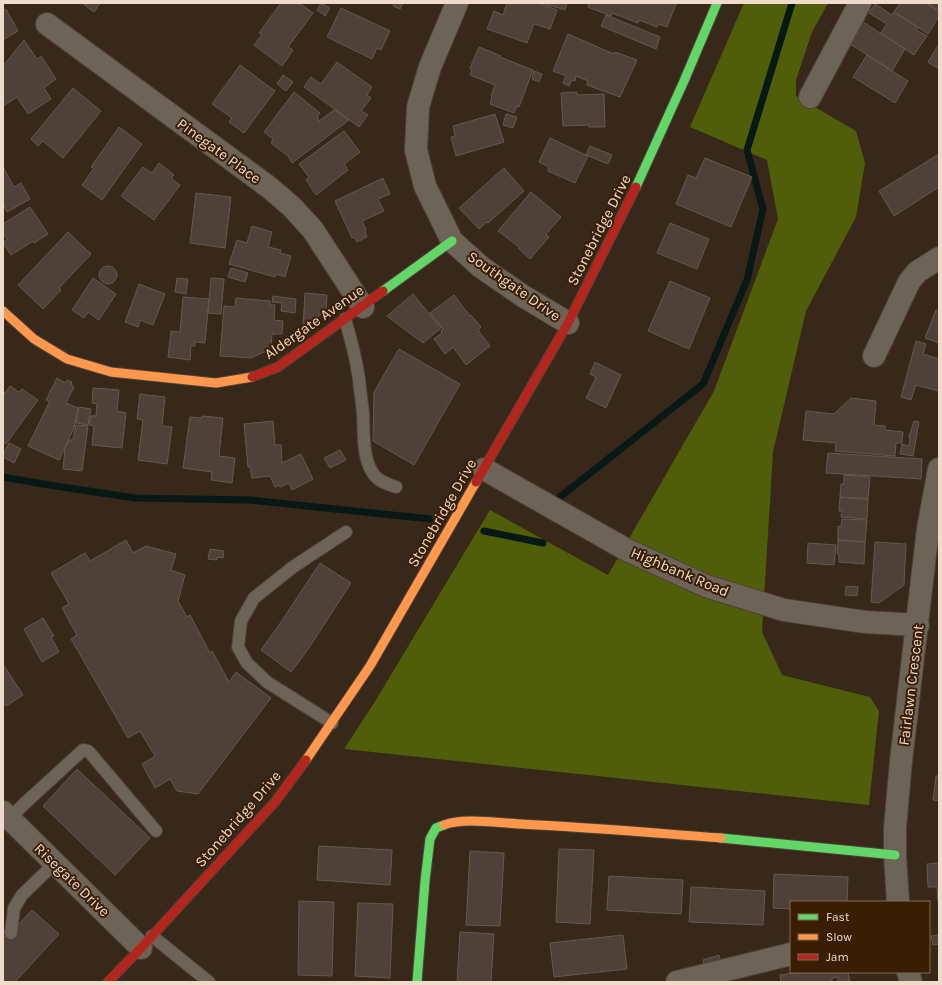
<svg xmlns="http://www.w3.org/2000/svg" width="942" height="985" font-family="Karla,sans-serif">
  <style>
    .forest { fill: #505e09 }
    .lines { fill: none; stroke-linecap: round; stroke-linejoin: round }
    .stream { stroke: #081915; stroke-width: 7 }
    .building { fill: #4f4138; stroke: #67584f }
    .lane-casing { stroke: #4f4238; stroke-width: 14 }
    .street-casing { stroke: #4f4238; stroke-width: 24 }
    .fast-casing { stroke: #4f4238; stroke-width: 11 }
    .slow-casing { stroke: #4f4238; stroke-width: 11 }
    .jam-casing { stroke: #4f4238; stroke-width: 11 }
    .lane { stroke: #6e6357; stroke-width: 12 }
    .street { stroke: #6e6357; stroke-width: 22 }
    .fast { stroke: #63d668; stroke-width: 9 }
    .slow { stroke: #ff974d; stroke-width: 9 }
    .jam { stroke: #b3261e; stroke-width: 9 }
    .labels { text-anchor: middle; stroke-width: 4; stroke-linejoin: round; paint-order: stroke }
    .street-label { font-size: 15px; fill: #eedbcc; stroke: #391e03 }
  </style>
  <rect width="100%" height="100%" fill="#37281a"/>
  <path class="forest" d="M744,3H828L812,32L796,80V96L856,131L865,163L856,217L806,311L773,452L762,632L782,675L870,697L879,711L869,805L344,749L374,703L490,510L608,575L714,391L778,219L767,160L690,127Z"/>
  <g class="lines">
    <path class="stream" d="M3,477L49,485L135,498L250,500L430,519
      M560,497L703,384L747,280L763,209L747,150L792,3
      M484,531L543,543"/>
  </g>
  <path class="building" d="M82,3H100L94,12Z
    M281,3H299L313,13L288,47L293,50L282,66L254,45L262,35L259,33Z
    M321,3L330,8L325,16L317,10Z
    M394,3H403L400,9L393,6Z
    M507,3H539L557,10L550,29L534,24L527,43L487,29L494,11L503,15Z
    M542,3H567L565,10Z
    M589,3H672L676,4L667,27L658,24L657,27L639,20L638,23L612,13L611,16L588,7Z
    M900,3H926L939,11V16L928,34L894,12Z
    M926,3H939V11Z
    M875,4L892,15L894,12L918,27L916,30L927,36L914,55L881,33L887,24L869,13Z
    M341,8L390,31L381,50L377,48L372,59L327,37Z
    M6,9L18,31L3,40V11Z
    M606,15L660,37L656,49L601,26Z
    M863,22L905,49L892,71L850,44Z
    M568,34L614,54L615,52L637,60L620,97L587,85L588,81L576,76L575,81L572,80L569,86L563,83L566,76L553,71Z
    M24,40L37,59L41,56L56,79L44,88L51,99L28,114L17,97L3,106V66Z
    M939,44V69L928,62Z
    M479,47L501,56L500,57L533,70L519,107L517,106L514,113L490,104L492,97L491,96L495,85L470,75L472,69L470,68Z
    M867,55L908,81L895,103L853,77Z
    M337,62L372,87L367,95L371,98L361,111L368,115L359,127L304,87L311,77L321,84Z
    M240,65L275,91L244,133L229,122L232,118L212,104Z
    M534,71L542,74L539,82L532,79Z
    M283,75L293,82L286,91L277,84Z
    M73,88L101,111L63,158L43,141L38,146L31,139Z
    M294,92L320,113L317,117L319,121L334,110L349,120L292,163L288,156L271,143L273,139L264,132Z
    M577,92V95L604,94L605,127H589V125L563,126L561,93Z
    M495,114L504,142L456,156L451,137L455,136L453,126Z
    M506,114L517,117L513,128L503,125Z
    M119,127L142,144L102,200L82,185L94,168L91,167Z
    M344,131L360,152L344,164L348,170L316,195L306,180L309,177L299,164Z
    M550,138L588,156L575,183L548,171L549,167L539,162Z
    M590,146L612,155L608,164L586,155Z
    M939,154V187L894,216L879,191Z
    M705,158L752,177L731,227L676,204L688,175L696,178Z
    M159,163L174,175L171,178L180,185L154,220L121,196L143,167L152,173Z
    M3,167L14,187L21,183L30,199L7,212L3,204Z
    M504,168L524,191L488,223L487,222L479,229L459,208Z
    M383,178L390,194L378,199L384,211L362,221L366,230L365,231L367,237L357,242L354,237L352,238L335,201Z
    M531,192L561,217L546,234L549,237L530,259L518,248L519,247L498,231Z
    M196,193L231,197L225,248L190,243Z
    M30,207L48,234L34,243L33,241L11,255L3,243L7,239L3,233V224Z
    M670,223L709,239L697,269L657,253Z
    M252,226L272,232L268,247L281,250L280,253L291,256L285,277L276,274L275,277L229,264L237,240L247,243Z
    M68,232L91,254L59,288L61,290L43,309L18,285Z
    M99 275a9 9 0 1 1 18 0a9 9 0 1 1-18 0Z
    M231,268L248,273L245,282L228,277Z
    M93,278L116,294L99,320L88,312L84,318L72,310Z
    M177,278L188,279L186,294L175,292Z
    M211,278L224,279L221,314L208,313Z
    M670,281L710,298L689,349L648,331Z
    M139,284L165,294L153,325L140,320L138,327L125,322Z
    M305,293L327,295L326,311L303,327Z
    M413,294L441,328L423,343L387,316Z
    M454,295L470,316L471,315L481,327L478,330L490,346L466,365L453,347L445,354L434,339L442,333L441,331L443,329L430,313Z
    M273,296L296,299L295,313L281,311L282,303L272,302Z
    M183,297L209,299L205,343L195,342V346H191L190,360L168,357L171,331L180,332Z
    M236,298L270,301V305H275L274,320L283,321L282,334H272L271,349L251,358L220,356L224,306L235,307Z
    M936,310L939,311V343L925,338Z
    M916,341L926,344L923,354L939,359V391L916,385L911,400L901,397Z
    M399,349L460,384L414,465L373,441L374,392Z
    M595,362L621,375L606,408L586,398L596,377L590,374Z
    M57,378L65,383L67,380L72,382L71,385L74,387L66,403L78,408L74,428L59,460L28,446L50,401L46,400Z
    M10,386L19,392L22,389L38,400L6,444L3,442V391L5,393Z
    M93,388L119,390L117,411L126,413L122,448L92,445L94,426L89,425L90,416H96L97,404L92,403Z
    M140,394L165,397L162,426L172,427L167,464L138,460L143,420L137,419Z
    M851,398L876,401L874,425L885,426V430L903,432L902,443H896L895,456L835,451L836,443L803,440L806,411L834,414Z
    M79,407L91,409L88,425L76,423Z
    M202,416L223,418L219,456L235,458L232,483L211,480L212,472L183,468L190,417L202,418Z
    M273,421L275,445H281L282,463L301,454L313,479L292,490L289,483L280,487L279,485L275,487L270,476L252,478L250,467H248L244,424Z
    M914,421L919,422L913,456L900,454L902,444L909,446L910,438L909,437Z
    M76,425L88,426L82,471L63,469L65,448L69,440H73Z
    M9,443L21,449L14,463L3,457V454Z
    M340,450L346,460L330,468L324,458Z
    M828,453L922,459L921,479L826,473Z
    M844,475L870,477L868,499L840,497L841,484H844Z
    M840,497L868,499L867,519L841,517L842,511H839Z
    M842,519L867,520L865,542L838,540V526L841,527Z
    M126,540L133,553L146,546L176,554L171,570L185,575L178,601L187,617L190,615L210,653L212,651L229,682L236,672L271,698L198,794L177,791L170,779L155,788L142,764L155,756L140,731L128,738L71,639L77,635L62,608L69,604L51,573L85,553L90,561Z
    M838,540L865,542L864,564L839,562V554H837Z
    M875,542L906,544L904,585L879,603L871,602Z
    M808,543L836,545L834,565L807,563Z
    M210,549L224,551L223,558L217,557V560L208,559Z
    M320,563L351,583L309,648L291,672L261,650L279,625Z
    M846,586L858,587L857,596L845,595Z
    M43,618L54,636L51,637L59,652L42,662L24,629Z
    M3,664L23,695L6,706L3,702Z
    M77,769L150,838L115,875L43,806Z
    M936,776H939V801L933,800Z
    M319,846L392,850L390,885L317,880Z
    M559,849L594,850L590,924L556,922Z
    M470,851L504,853L500,926L466,925Z
    M939,863V902H938L937,887H928L927,864Z
    M774,874L848,877L847,902H791V909L773,908Z
    M609,876L683,880L681,914L607,910Z
    M691,887L765,891L763,925L689,922Z
    M299,901L334,902L332,976L298,975Z
    M358,903L393,904L390,978L355,976Z
    M32,910L59,934L15,982H3V935L6,938Z
    M460,932L494,934L491,982H457Z
    M623,935L627,969L554,977L550,943Z
    M938,935L939,944L933,945L931,936Z
    M719,955L721,963L705,968L703,960Z
    M794,972H848L850,981L838,982V977L832,978V982H781L780,975L794,973Z"/>
  <g class="lines">
    <g class="lane-casing">
      <path id="lane" d="M345,319C351,339 356,359 359,379C360,391 362,402 363,413C364,432 362,461 375,476C380,482 388,484 396,487
        M332,723L267,682L247,663L238,647L241,621L254,598L293,567L346,532
        M9,819L24,804L83,750L88,751L91,754L156,831
        M11,933L14,908L22,895L55,863
        M152,936L209,982"/>
    </g>
    <g class="street-casing">
      <path id="street" d="M457,3L430,67L418,107L416,150L425,186L452,241L481,267L523,296L568,323
        M47,24L270,188L292,207L313,230L363,307
        M810,97L860,3
        M874,356L909,282L917,272L939,258
        M484,469L627,550L706,586L784,610L865,622L918,625
        M3,812L141,948
        M898,902L895,855V828L901,761L928,529L939,469
        M908,972L911,982
        M677,982L791,954"/>
    </g>
    <g class="fast-casing">
      <path id="fast" d="M636,187L684,81L717,3
        M383,291L452,241
        M721,838L895,855
        M417,982L425,881L430,839L436,828L444,825"/>
    </g>
    <g class="slow-casing">
      <path id="slow" d="M3,311L34,339L67,359L111,372L216,383L252,377
        M306,760L370,666L476,482
        M444,825C462,817 499,823 520,824C587,827 654,833 721,838"/>
    </g>
    <g class="jam-casing">
      <path id="jam" d="M252,377L278,367L383,291
        M476,482L568,323L636,187
        M108,982L141,948L275,802L306,760"/>
    </g>
    <use href="#lane" class="lane"/>
    <use href="#street" class="street"/>
    <use href="#fast" class="fast"/>
    <use href="#slow" class="slow"/>
    <use href="#jam" class="jam"/>
  </g>
  <g class="labels">
    <g class="street-label">
      <text transform="translate(219 151) rotate(36)" y="5">Pinegate Place</text>
      <text transform="translate(599 230) rotate(-63)" y="5">Stonebridge Drive</text>
      <text transform="translate(514 286) rotate(35)" y="5">Southgate Drive</text>
      <text transform="translate(314 322) rotate(-35)" y="5">Aldergate Avenue</text>
      <text transform="translate(442 513) rotate(-60)" y="5">Stonebridge Drive</text>
      <text transform="translate(680 572) rotate(23)" y="5">Highbank Road</text>
      <text transform="translate(911 685) rotate(-83)" y="5">Fairlawn Crescent</text>
      <text transform="translate(238 819) rotate(-49)" y="5">Stonebridge Drive</text>
      <text transform="translate(72 880) rotate(44)" y="5">Risegate Drive</text>
    </g>
  </g>
  <rect width="942" height="985" fill="none" stroke="#eedbcc" stroke-width="8"/>
  <rect x="790" y="901" width="140" height="72" fill="#391e03" stroke="#816a53"/>
  <rect x="798" y="914" width="20" height="6" fill="#63d668" stroke="#816a53"/>
  <text x="826" y="921" font-size="12" fill="#eedbcc">Fast</text>
  <rect x="798" y="934" width="20" height="6" fill="#ff974d" stroke="#816a53"/>
  <text x="826" y="941" font-size="12" fill="#eedbcc">Slow</text>
  <rect x="798" y="954" width="20" height="6" fill="#b3261e" stroke="#816a53"/>
  <text x="826" y="961" font-size="12" fill="#eedbcc">Jam</text>
</svg>
